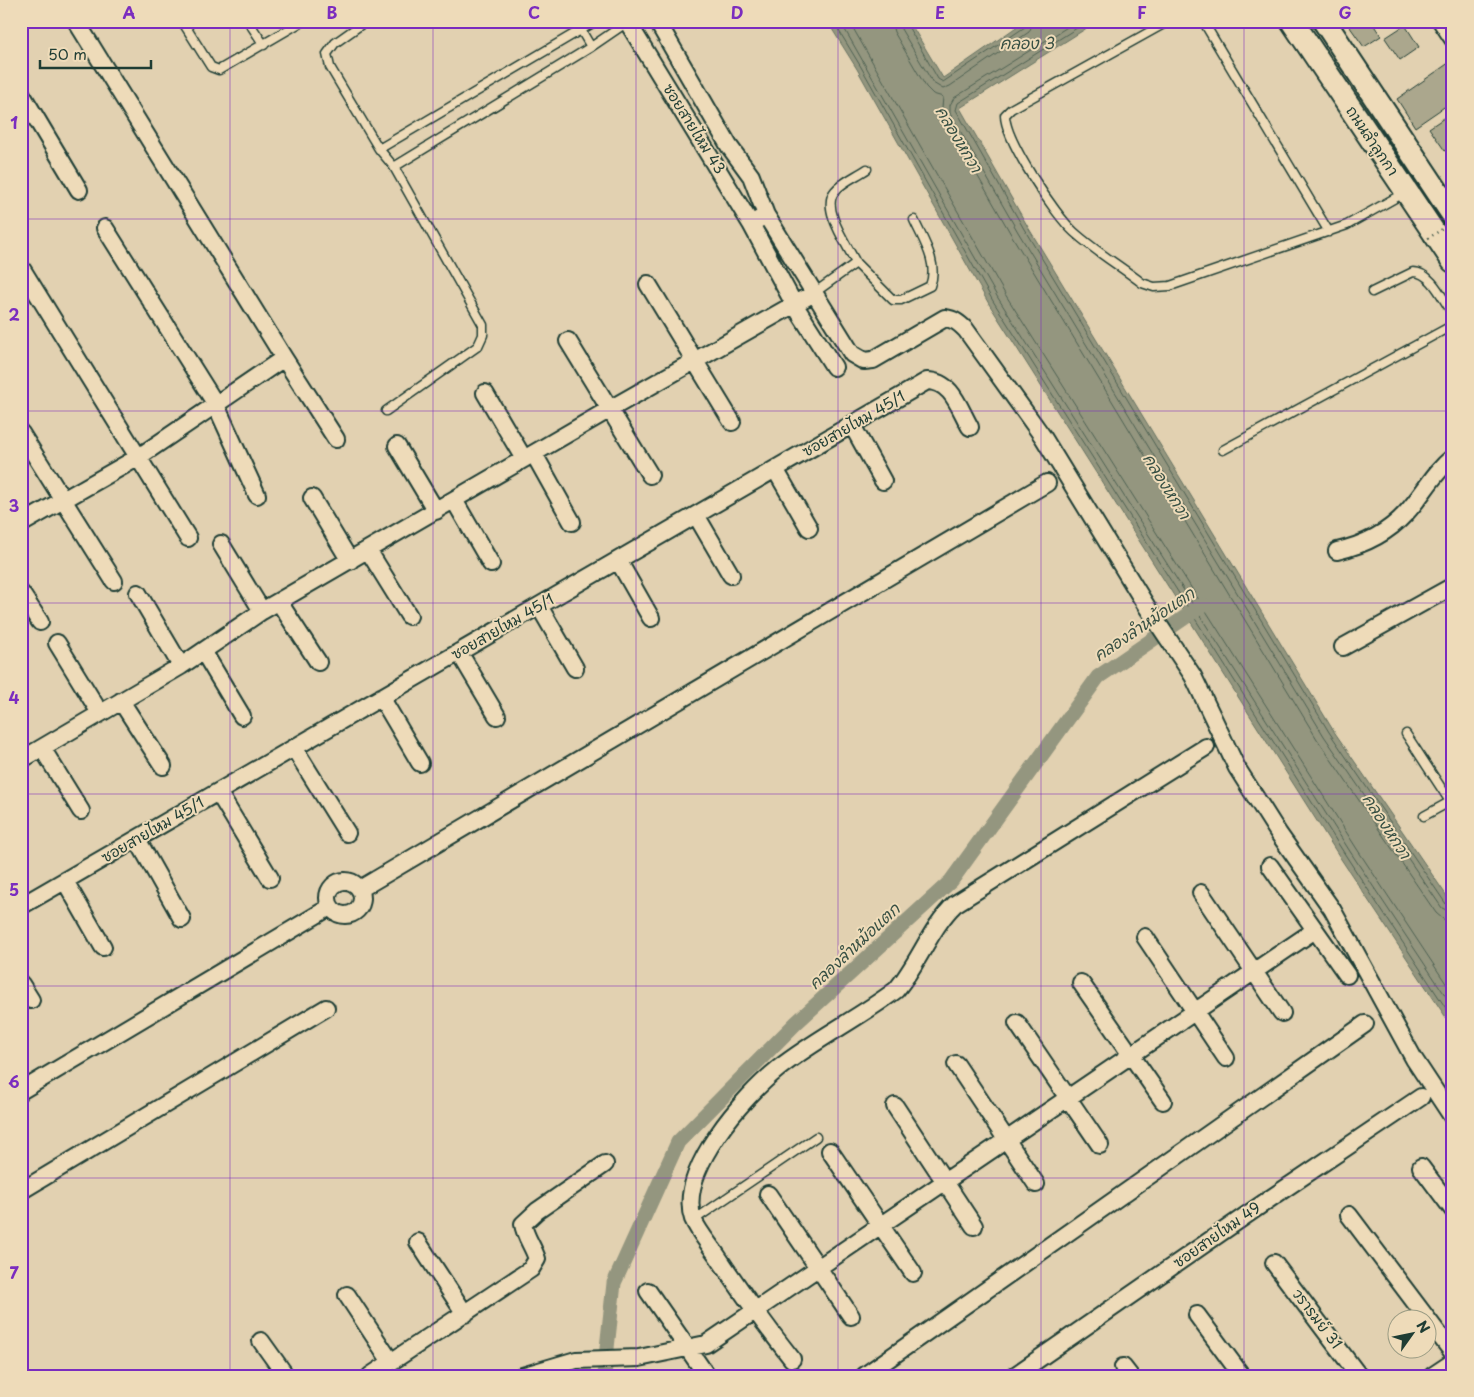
<svg xmlns="http://www.w3.org/2000/svg" width="1474" height="1397" font-family="'Playpen Sans','Playpen Sans Thai',sans-serif">
  <style>
    .water { fill: #94967f; stroke: #657261 }
    .lines { fill: none; stroke-linecap: round; stroke-linejoin: round }
    .shore { stroke: #4e6152; stroke-width: 1 }
    .canal { stroke: #94967f; stroke-width: 15 }
    .building { fill: #aba78d; stroke: #1f3d34 }
    .service-casing { stroke: #1f3d34; stroke-width: 11 }
    .minor-casing { stroke: #1f3d34; stroke-width: 20 }
    .secondary-casing { stroke: #1f3d34; stroke-width: 26 }
    .service { stroke: #eedbb9; stroke-width: 8 }
    .minor { stroke: #eedbb9; stroke-width: 16 }
    .secondary { stroke: #eedbb9; stroke-width: 22 }
    .path-bridge { stroke: #1f3d34; stroke-width: 2.5; stroke-dasharray: 1 4; stroke-linecap: butt }
    .grid { fill: none; stroke: #7b2cbf; stroke-width: 1; stroke-opacity: 0.55 }
    .labels { text-anchor: middle; stroke-width: 4; stroke-linejoin: round; paint-order: stroke }
    .street-label { font-size: 15px; fill: #1f3d34; stroke: #eedbb9 }
    .water-label { font-size: 16px; font-style: italic; fill: #364f43; stroke: #eedbb9 }
    .neatline { fill: none; stroke: #7b2cbf; stroke-width: 2 }
    .grid-label { font-size: 16px; text-anchor: middle; font-weight: bold; fill: #7b2cbf }
  </style>
  <rect width="100%" height="100%" fill="#e2d1b1"/>
  <filter id="ink" filterUnits="userSpaceOnUse"><feTurbulence type="fractalNoise" baseFrequency=".02" numOctaves="2"/><feDisplacementMap in="SourceGraphic" scale="10" xChannelSelector="R" yChannelSelector="G"/><feConvolveMatrix kernelMatrix="1 2 1 2 8 2 1 2 1" color-interpolation-filters="sRGB"/></filter>
  <g filter="url(#ink)">
    <path class="water" d="M827,21H909L943,78L1025,21H1098L960,108L1028,227L1333,730L1453,905V1028L1341,859L989,304L857,69Z"/>
    <g class="lines">
      <path class="shore" d="M833,21L861,67L993,301L1346,856L1453,1019
        M840,21L998,298L1351,853L1453,1007
        M849,21L1005,294L1357,849L1453,994
        M891,21L894,32L926,87L933,94L943,97L942,108L944,117L1012,236L1317,739L1436,913L1443,919L1453,921
        M899,21L901,29L933,83L943,89L950,86L1029,32L1034,21
        M905,21L938,79L943,82L1025,27L1027,21
        M1077,21L954,98L950,105V113L1018,232L1324,736L1442,908L1453,913
        M1088,21L958,103L956,110L1024,229L1329,732L1446,904L1453,907"/>
      <path class="canal" d="M604,1376L614,1283L678,1142L796,1023L951,881L1098,677L1203,605"/>
    </g>
    <path class="building" d="M1349,21H1371L1381,36L1364,47L1347,23Z
      M1405,25L1419,47L1400,60L1385,38Z
      M1453,60V101L1415,127L1397,99Z
      M1453,112V146L1445,151L1429,128Z"/>
    <g class="lines">
      <g class="service-casing">
        <path id="service" d="M182,21L211,67L219,70L303,21
          M248,21L264,45
          M366,21L335,43L327,54L330,67L379,149L394,167L483,325V335L478,346L386,411
          M1169,21L1011,109L1005,115C1005,140 1055,215 1074,232C1095,251 1120,266 1142,283L1154,287L1170,286L1347,225L1404,193
          M1203,21L1329,232
          M581,30L591,47
          M379,149L596,21
          M394,167L591,47L629,21
          M856,263C848,246 820,208 835,191C842,182 857,176 867,169
          M1372,292L1413,272C1432,272 1443,300 1453,314
          M814,293L856,263L893,300H901L930,286C939,263 923,240 914,220
          M1223,450L1453,325
          M1406,734L1453,806
          M1424,816L1453,800
          M694,1220L816,1137"/>
      </g>
      <g class="minor-casing">
        <path id="minor" d="M76,21L284,358L336,439
          M627,21L751,224L766,215
          M657,21L729,146L751,176L766,215L852,354L864,361L873,360L945,318C954,319 959,323 966,330L1043,437L1147,607L1193,676L1237,768L1279,834L1332,909L1414,1059L1453,1118
          M1441,21L1453,39
          M21,93L79,190
          M751,224L794,304L834,367
          M105,228L215,403L257,495
          M22,269L188,538
          M648,284L732,422
          M568,341L650,475
          M485,393L524,459
          M852,425L883,481
          M21,433L114,581
          M397,446L436,511
          M534,454L572,522
          M775,469L809,528
          M312,498L350,561
          M454,500L491,564
          M696,515L731,575
          M21,524L137,458L284,358
          M221,544L262,611
          M368,550L409,616
          M1337,551C1364,545 1387,534 1406,513C1423,495 1433,473 1453,457
          M618,560L651,618
          M21,593L40,622
          M138,593L181,666
          M279,602L318,662
          M539,606L575,668
          M57,643L100,713
          M1343,647L1453,586
          M203,651L242,716
          M459,652L497,716
          M381,697L420,763
          M121,701L163,766
          M42,748L81,811
          M294,748L347,833
          M21,760L181,666L262,611L610,409L814,293
          M218,792L270,878
          M137,839L182,919
          M1270,866L1347,975
          M328 898a17 17 0 1 1 34 0a17 17 0 1 1-34 0Z
          M65,881L103,947
          M360,889L1047,483
          M1201,893L1282,1013
          M21,906L927,381C952,381 959,408 970,427
          M1145,937L1226,1058
          M1081,983L1163,1101
          M21,984L31,1000
          M1017,1023L1100,1145
          M956,1064L1036,1184
          M21,1091L330,907
          M895,1106L974,1226
          M830,1151L913,1273
          M1421,1167L1453,1210
          M21,1191L326,1008
          M768,1194L851,1316
          M1349,1215L1453,1353
          M418,1242L465,1314
          M1274,1263L1359,1376
          M648,1291L707,1376
          M347,1295L391,1362
          M1197,1315L1242,1376
          M261,1341L286,1376
          M792,1359C765,1325 740,1290 716,1254C709,1244 698,1231 693,1219C677,1171 744,1096 779,1068C816,1039 859,1018 896,990C919,963 930,928 955,904L1206,747
          M1123,1367L1130,1376
          M370,1376L531,1269L537,1259C533,1246 525,1237 523,1224L537,1211L605,1164
          M522,1376L576,1360L639,1358L706,1344L1315,930
          M864,1376L1365,1024
          M1014,1376L1271,1198L1421,1097
          M1432,1376L1453,1362"/>
      </g>
      <g class="secondary-casing">
        <path id="secondary" d="M1292,21L1453,261
          M1324,21L1453,215"/>
      </g>
      <use href="#service" class="service"/>
      <use href="#minor" class="minor"/>
      <use href="#secondary" class="secondary"/>
      <path class="path-bridge" d="M1424,241L1453,222"/>
    </g>
  </g>
  <path class="grid" d="M230,21V1376M433,21V1376M636,21V1376M838,21V1376M1041,21V1376M1244,21V1376M21,219H1453M21,411H1453M21,603H1453M21,794H1453M21,986H1453M21,1178H1453"/>
  <g class="labels">
    <g class="street-label">
      <text transform="translate(694 129) rotate(58)" y="5">ซอยสายไหม 43</text>
      <text transform="translate(1372 141) rotate(56)" y="5">ถนนลำลูกกา</text>
      <text transform="translate(854 424) rotate(-30)" y="5">ซอยสายไหม 45/1</text>
      <text transform="translate(503 627) rotate(-30)" y="5">ซอยสายไหม 45/1</text>
      <text transform="translate(153 830) rotate(-30)" y="5">ซอยสายไหม 45/1</text>
      <text transform="translate(1217 1235) rotate(-35)" y="5">ซอยสายไหม 49</text>
      <text transform="translate(1317 1319) rotate(53)" y="5">วรารมย์ 31</text>
    </g>
    <g class="water-label">
      <text x="1027" y="49">คลอง 3</text>
      <text transform="translate(959 139) rotate(59)" y="6">คลองหกวา</text>
      <text transform="translate(1167 486) rotate(58)" y="6">คลองหกวา</text>
      <text transform="translate(1144 624) rotate(-34)" y="6">คลองลำหม้อแตก</text>
      <text transform="translate(1387 826) rotate(57)" y="6">คลองหกวา</text>
      <text transform="translate(854 946) rotate(-43)" y="6">คลองลำหม้อแตก</text>
    </g>
  </g>
  <rect width="1474" height="1397" fill="none" stroke="#eedbb9" stroke-width="55"/>
  <g transform="translate(1412 1334) rotate(57)"><circle r="24" fill="#eedbb9" stroke="#9b9c84"/>
  <path d="M0-4L9 19L0 12L-9 19Z" fill="#1f3d34"/>
  <text y="-8" font-size="14" font-weight="bold" text-anchor="middle" fill="#1f3d34">N</text>
  </g>
  <path d="M40 60v8h111v-8" fill="none" stroke="#1f3d34" stroke-width="2.5"/>
  <text x="48" y="60" font-size="15" fill="#1f3d34" stroke="#eedbb9" stroke-width="4" paint-order="stroke">50 m</text>
  <rect x="28" y="28" width="1418" height="1342" class="neatline"/>
  <g class="grid-label">
    <text x="129" y="19">A</text>
    <text x="332" y="19">B</text>
    <text x="534" y="19">C</text>
    <text x="737" y="19">D</text>
    <text x="940" y="19">E</text>
    <text x="1142" y="19">F</text>
    <text x="1345" y="19">G</text>
    <text x="14" y="129">1</text>
    <text x="14" y="321">2</text>
    <text x="14" y="512">3</text>
    <text x="14" y="704">4</text>
    <text x="14" y="896">5</text>
    <text x="14" y="1088">6</text>
    <text x="14" y="1279">7</text>
  </g>
</svg>
